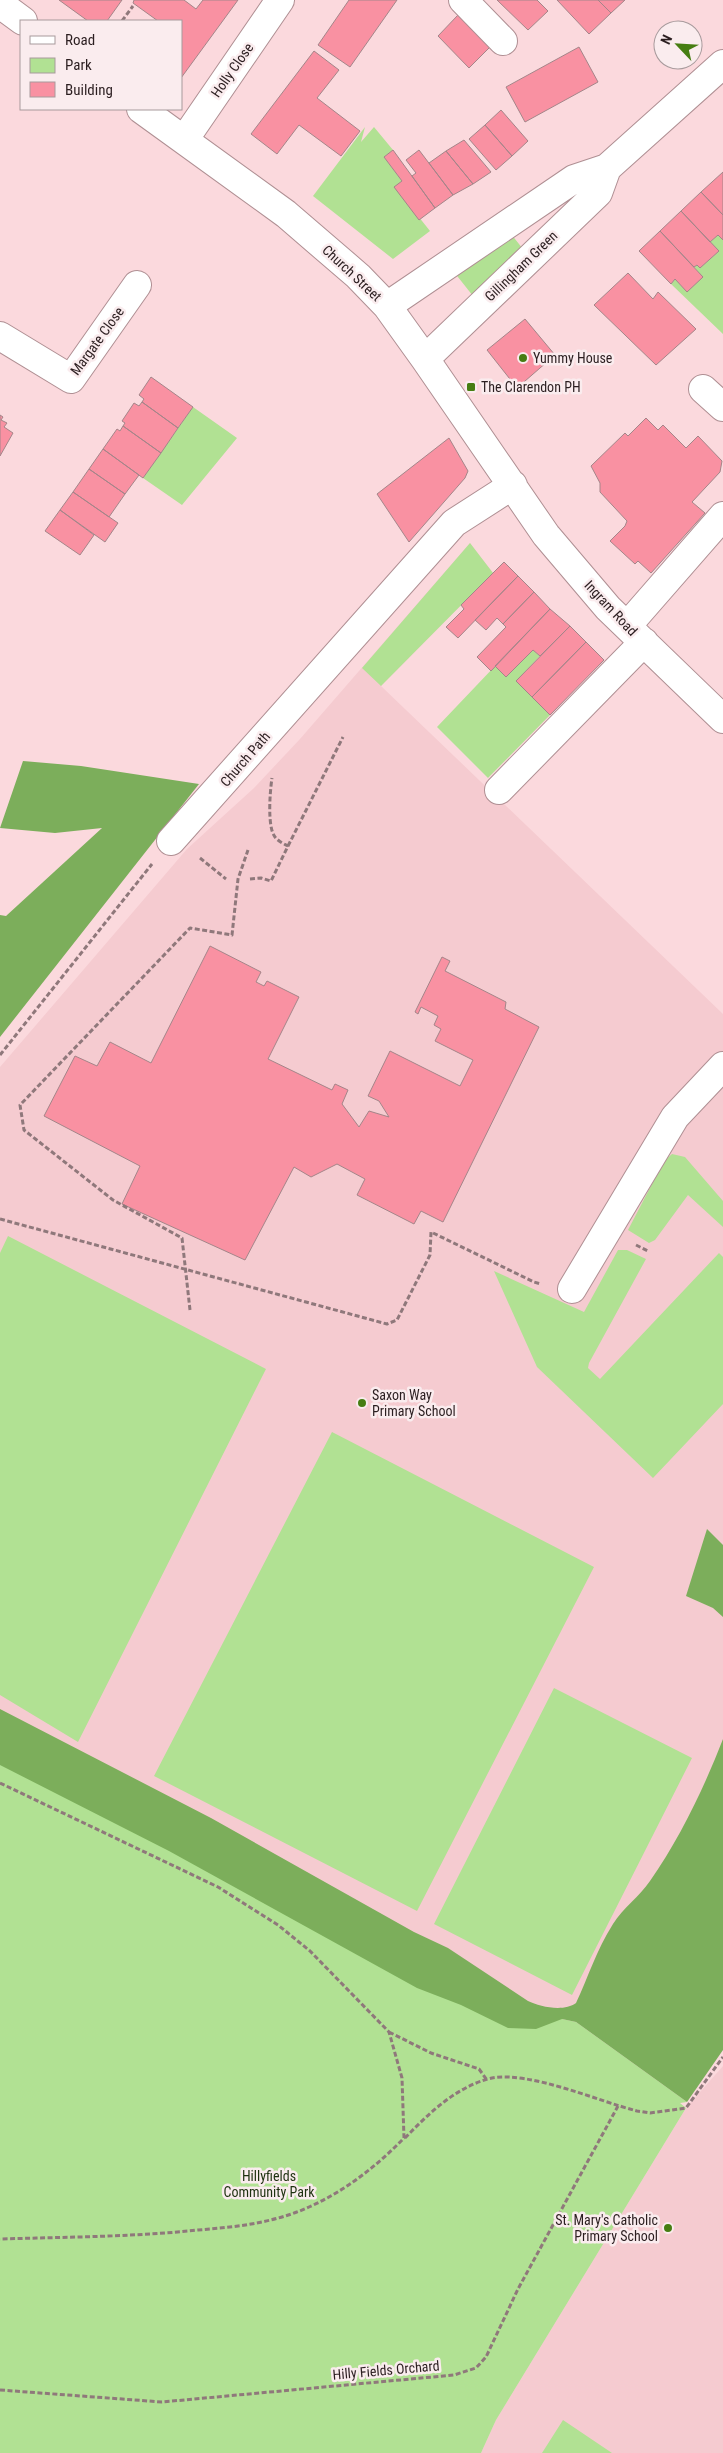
<svg xmlns="http://www.w3.org/2000/svg" width="723" height="2453" font-family="'Roboto Condensed',sans-serif">
  <style>
    .built { fill: #f5cbd0 }
    .green { fill: #b1e193 }
    .forest { fill: #7cae5b }
    .building { fill: #f991a2; stroke: #a48589 }
    .lines { fill: none; stroke-linecap: round; stroke-linejoin: round }
    .minor-casing { stroke: #af8f93; stroke-width: 30 }
    .path { stroke: #8f787b; stroke-width: 3; stroke-dasharray: 5 2.5; stroke-linecap: butt }
    .minor { stroke: #fff; stroke-width: 28 }
    .poi-dot { fill: #467d12; stroke: #faecee; stroke-width: 2 }
    .labels { text-anchor: middle; stroke-width: 5; stroke-linejoin: round; paint-order: stroke }
    .street-label { font-size: 14px; fill: #2b1e20; stroke: #faecee }
    .poi-label { font-size: 14px; fill: #2b1e20; stroke: #faecee; text-anchor: start }
    .park-label { font-size: 14px; fill: #1e310f; stroke: #faecee }
  </style>
  <rect width="100%" height="100%" fill="#fbd9dd"/>
  <path class="built" d="M470,543L493,573L381,686L723,1014V1785L677,1885L562,2019L0,1739V1067L187,849L254,788L300,739Z
    M723,2066V2453H481L496,2420L686,2108Z"/>
  <path class="green" d="M365,127L361,142L374,127L393,150L384,157L402,181L395,187L430,231L393,259L313,196Z
    M511,234L523,249L473,296L454,272Z
    M718,235L723,240V334L671,284L675,279L687,292L702,277L694,267L697,265L700,268L719,251L710,242Z
    M193,407L237,438L182,505L143,478Z
    M470,543L493,573L381,686L362,668Z
    M533,650L540,656L516,681L550,715L488,778L437,727L495,666L506,677Z
    M672,1154L685,1157L723,1201V1227L688,1195L655,1240L649,1243L628,1230L664,1161Z
    M8,1236L266,1369L78,1742L0,1695V1253Z
    M618,1250H627L646,1259L589,1363L588,1368L600,1379L719,1253L723,1257V1404L653,1478L537,1367L494,1271L584,1312Z
    M332,1432L594,1567L417,1911L154,1776Z
    M554,1688L692,1758L572,1995L434,1924Z
    M0,1739L562,2019L576,2022L687,2102L680,2103L686,2108L496,2420L481,2453H0Z
    M563,2420L612,2453H542Z"/>
  <path class="forest" d="M23,761L81,766L199,784L0,1037V915L6,916L102,828L55,833L0,828Z
    M707,1529L723,1545V1617L713,1608L686,1596Z
    M0,1709L211,1818L414,1932L448,1948L528,2001C540,2007 564,2012 576,2003C589,1975 596,1951 613,1924C623,1908 639,1897 650,1881C680,1838 704,1788 723,1739V2050L687,2102L576,2022L562,2019L536,2029L508,2028L461,2005L417,1988L169,1851L0,1765Z"/>
  <path class="building" d="M59,0H122L107,21H88Z
    M134,0H184L196,9L203,0H238L181,78V21H158L133,3Z
    M349,0H397L350,67L318,45Z
    M497,0H537L548,11L528,30Z
    M557,0H598L611,13L589,34Z
    M598,0H625L611,13Z
    M458,15L490,47L469,68L438,36Z
    M579,47L598,82L525,122L506,87Z
    M314,51L339,70L317,98L360,131L341,156L299,125L277,154L251,134Z
    M501,110L528,141L512,156L485,125Z
    M485,125L512,156L496,170L469,139Z
    M464,140L491,172L473,184L446,151Z
    M393,150L435,208L419,220L394,187L402,181L384,157Z
    M419,150L453,195L435,208L412,176L416,173L406,160Z
    M446,151L473,184L453,195L429,163Z
    M723,172V215L701,192Z
    M701,192L723,215V240L718,235L710,242L681,211Z
    M681,211L719,251L700,268L697,265L694,267L660,231Z
    M660,231L703,277L687,292L675,279L671,284L639,251Z
    M628,273L653,299L658,292L696,329L656,365L594,305Z
    M525,319L555,355L517,388L487,350Z
    M151,377L193,407L178,428L142,402L144,399L139,395Z
    M142,402L178,428L161,453L123,426L125,423L122,421L134,403L139,406Z
    M0,415L3,417L1,420L7,423L4,427L13,433L0,456Z
    M646,418L658,430L663,425L686,448L698,436L722,461L720,472L692,502L705,513L651,573L638,561L635,564L610,541L625,526L627,521L600,492V483L591,466L625,433L628,436Z
    M123,426L161,453L143,478L103,449L117,429L120,431Z
    M449,438L468,471L465,478L409,542L377,494Z
    M103,449L139,475L125,494L89,469Z
    M89,469L125,494L109,517L73,492Z
    M73,492L118,523L105,542L60,510Z
    M60,510L94,535L80,555L45,531Z
    M504,562L518,576L458,638L446,627L464,609L461,605Z
    M518,576L534,592L503,624L497,618L486,630L475,620Z
    M534,592L550,609L491,671L477,657L506,627L503,624Z
    M550,609L570,626L540,656L533,650L506,677L495,666Z
    M570,626L586,642L532,697L516,681Z
    M586,642L604,660L550,715L532,697Z
    M210,946L261,972L256,982L264,986L267,981L299,997L268,1059L332,1090L335,1084L348,1090L342,1104L359,1127L369,1111L389,1117L379,1101L368,1096L390,1051L460,1086L473,1060L435,1041L441,1029L434,1025L438,1016L421,1007L418,1014L415,1012L442,957L450,961L445,971L506,1002L505,1009L539,1027L443,1222L421,1211L414,1224L357,1195L365,1179L337,1164L311,1177L294,1167L245,1260L122,1204L140,1166L44,1116L75,1056L97,1066L110,1042L151,1063Z"/>
  <g class="lines">
    <g class="minor-casing">
      <path id="minor" d="M463,0L503,41
        M0,4L23,21
        M141,109L286,214L358,276L387,306L425,359L546,535L608,608L723,719
        M184,140L280,0
        M387,306L574,179L607,168L723,64
        M0,336L71,379L137,285
        M425,359L598,193L607,168
        M703,389L723,407
        M627,626L723,516
        M499,790L644,642
        M171,841L454,523L513,485
        M572,1289L675,1117L723,1066"/>
    </g>
    <path class="path" d="M122,21L133,6
      M288,846L343,737
      M200,858L226,879
      M250,879L261,878L271,881L288,846C284,844 278,841 275,837C267,827 270,791 272,778
      M0,1055L152,864
      M0,1219L387,1324L397,1320L430,1255L431,1232L534,1282L541,1284
      M636,1245L648,1251
      M190,1310L182,1238L113,1200L24,1130L20,1105L190,928L232,935L238,879L248,850
      M0,1783L218,1887L278,1925L310,1951L389,2032L402,2078L404,2138C377,2166 345,2191 309,2207C274,2223 236,2227 198,2230C132,2237 66,2237 0,2239
      M389,2032L431,2053L479,2069L487,2080
      M405,2138C429,2113 457,2086 492,2078C530,2071 598,2101 637,2111L650,2113L686,2108L723,2057
      M0,2390L162,2402L454,2375L476,2368L486,2357L518,2289L618,2106"/>
    <use href="#minor" class="minor"/>
  </g>
  <g class="poi-dot">
    <circle cx="523" cy="358" r="5"/>
    <rect x="466" y="382" width="10" height="10" rx="2.5"/>
    <circle cx="362" cy="1403" r="5"/>
    <circle cx="668" cy="2228" r="5"/>
  </g>
  <g class="labels">
    <g class="street-label">
      <text transform="translate(232 70) rotate(-55)" y="5">Holly Close</text>
      <text transform="translate(521 266) rotate(-44)" y="5">Gillingham Green</text>
      <text transform="translate(352 273) rotate(43)" y="5">Church Street</text>
      <text transform="translate(97 341) rotate(-54)" y="5">Margate Close</text>
      <text transform="translate(611 608) rotate(47)" y="5">Ingram Road</text>
      <text transform="translate(245 759) rotate(-49)" y="5">Church Path</text>
      <text transform="translate(386 2370) rotate(-5)" y="5">Hilly Fields Orchard</text>
    </g>
    <g class="poi-label">
      <text x="533" y="363">Yummy House</text>
      <text x="481" y="392">The Clarendon PH</text>
      <text x="372" y="1400">Saxon Way<tspan x="372" dy="16">Primary School</tspan></text>
      <text x="658" y="2225" text-anchor="end">St. Mary's Catholic<tspan x="658" dy="16">Primary School</tspan></text>
    </g>
    <g class="park-label">
      <text x="269" y="2181">Hillyfields<tspan x="269" dy="16">Community Park</tspan></text>
    </g>
  </g>
  <rect x="20" y="20" width="162" height="90" fill="#faecee" stroke="#a79a9c"/>
  <rect x="30" y="36" width="25" height="8" fill="#ffffff" stroke="#a79a9c"/>
  <text x="65" y="45" font-size="15" fill="#2b1e20">Road</text>
  <rect x="30" y="58" width="25" height="15" fill="#b1e193" stroke="#a79a9c"/>
  <text x="65" y="70" font-size="15" fill="#2b1e20">Park</text>
  <rect x="30" y="82" width="25" height="15" fill="#f991a2" stroke="#a79a9c"/>
  <text x="65" y="95" font-size="15" fill="#2b1e20">Building</text>
  <g transform="translate(678 45) rotate(295)"><circle r="24" fill="#faecee" stroke="#a79a9c"/>
  <path d="M0-4L9 19L0 12L-9 19Z" fill="#467d12"/>
  <text y="-8" font-size="14" font-weight="bold" text-anchor="middle" fill="#2b1e20">N</text>
  </g>
</svg>
